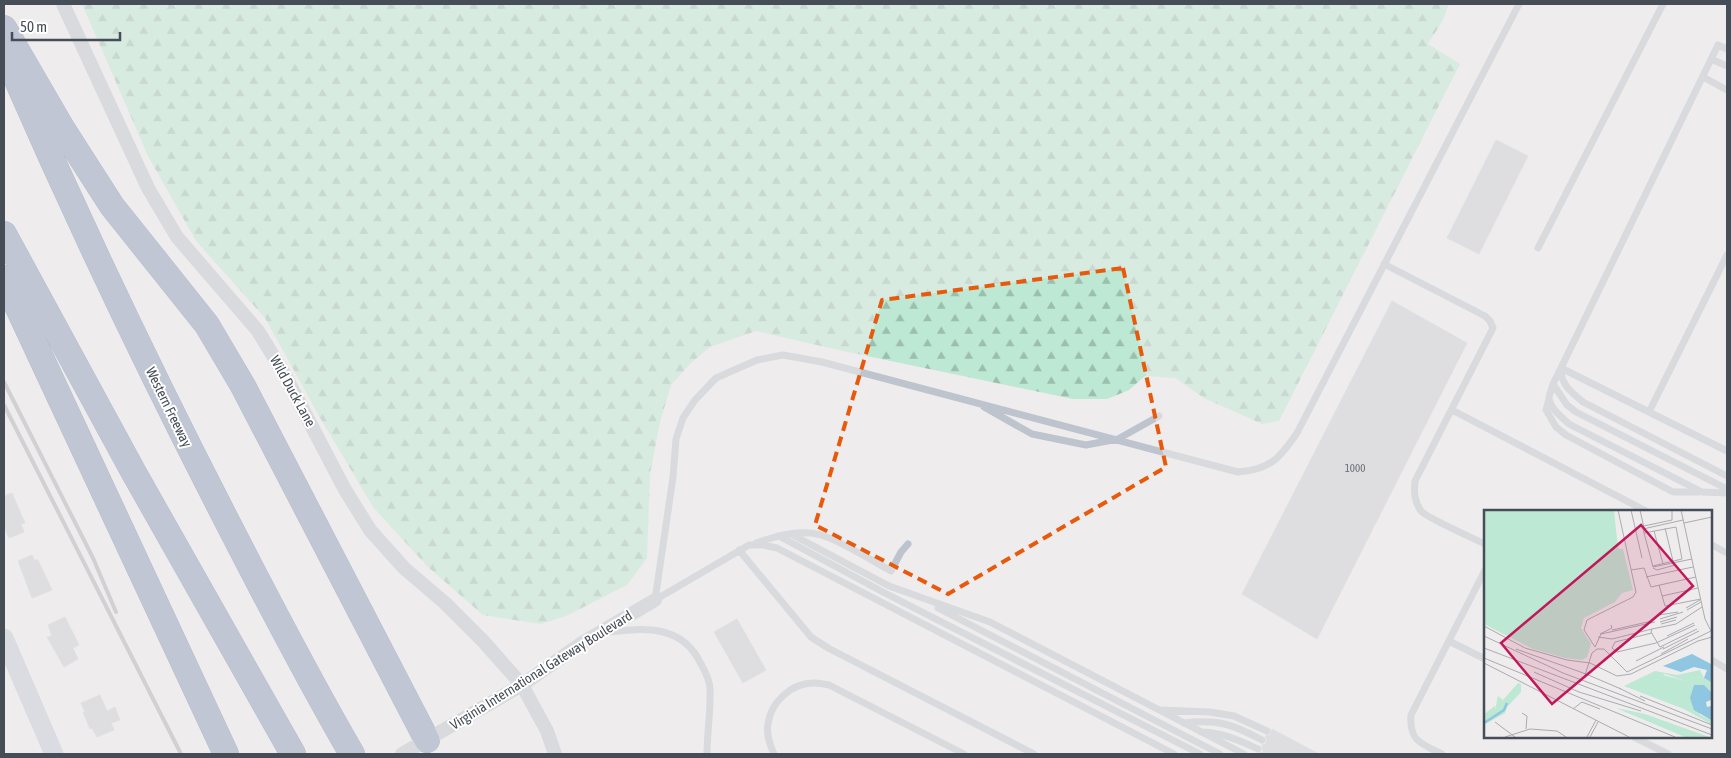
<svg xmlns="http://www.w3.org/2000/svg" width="1731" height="758" font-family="'Asap Condensed',sans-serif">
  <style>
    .forest { fill: url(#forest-firs) }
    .building { fill: #cacad0; stroke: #d0d1d7 }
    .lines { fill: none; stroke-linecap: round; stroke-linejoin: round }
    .highway-casing { stroke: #7384a1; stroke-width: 26 }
    .lane { stroke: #bec4cd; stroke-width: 7 }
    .street { stroke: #bec4cd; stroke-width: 14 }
    .secondary { stroke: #c0c7d3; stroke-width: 19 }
    .highway { stroke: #8898b6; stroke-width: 25 }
    .rail { stroke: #aeb0b5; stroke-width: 4 }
    .marked { fill: none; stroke: #e8590c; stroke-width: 4; stroke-dasharray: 10 6; stroke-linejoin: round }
    .labels { text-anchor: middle; stroke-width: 4; stroke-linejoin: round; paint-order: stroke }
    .number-label { font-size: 11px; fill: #676c75 }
    .street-label { font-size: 14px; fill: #464d57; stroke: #fff }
    .inset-river { fill: none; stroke: #8fc6e1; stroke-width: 2.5 }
    .inset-road { fill: none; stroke: #abacb0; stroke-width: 1 }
    .view { fill: #c2185b; fill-opacity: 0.15; stroke: #c2185b; stroke-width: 2.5 }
    .inset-edge { fill: none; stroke: #464d57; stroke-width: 2.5 }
  </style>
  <defs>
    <pattern id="forest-firs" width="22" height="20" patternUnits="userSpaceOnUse" patternTransform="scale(1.25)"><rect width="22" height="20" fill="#bde8d3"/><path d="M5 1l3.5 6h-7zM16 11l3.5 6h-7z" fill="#9bbeae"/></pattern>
  </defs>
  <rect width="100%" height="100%" fill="#eeecec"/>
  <path class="forest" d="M82,4H1449L1442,22L1428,44L1460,64L1279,421L1262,424L1204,398L1175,378L1145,376L1129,390L1107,399H1073L843,351L756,331L710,347L691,363L671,385L660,422L650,474L647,558L627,585L566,616L541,624L483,615L428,567L373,507L319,416L265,318L196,241L148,156Z"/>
  <path class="building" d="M1496,140L1528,156L1479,254L1447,238Z
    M1392,301L1467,343L1317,639L1242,594Z
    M12,493L25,523L21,524L24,532L9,538L4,527V496Z
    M32,555L34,560H38L52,590L32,598L18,561Z
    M65,617L79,645L73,648L78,659L64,667L47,637L52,636L48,625Z
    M737,619L766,670L743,683L714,632Z
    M100,695L107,711L115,707L120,720L111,723L114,730L97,737L92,728L90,729L83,712H85L81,703Z
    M1272,729L1319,754H1258L1263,752L1262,745L1265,744L1267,740L1265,736L1270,735Z"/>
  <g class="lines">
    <g class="highway-casing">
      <path id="highway" d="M4,28L62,128L112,206L207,325L243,386L427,740
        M11,67C79,223 152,376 230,527C269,603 309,680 352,754
        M4,234L134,473L293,754
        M4,278L226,754"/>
    </g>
    <path class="lane" d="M1727,49L1718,45L1561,368C1560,384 1572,393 1583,402L1727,476
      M1711,59L1727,66
      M1703,77L1727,90
      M1538,248L1663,4
      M1384,264L1485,316L1490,321L1493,328L1415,481C1414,492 1414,501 1421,511C1427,518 1473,538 1485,544
      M1553,384C1552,388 1550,393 1549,397C1549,408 1562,417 1569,424L1702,492L1727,493
      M1549,399L1546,410L1556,427L1566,435L1673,492H1699
      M984,407L1032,434L1086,445L1118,439L1159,416
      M1452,410L1648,512
      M1649,412L1727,255
      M1727,451L1561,368L1553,384L1567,405L1576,412L1727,489
      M791,534L889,586L990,622L1244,754
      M779,536L881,591L1200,754
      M756,543C776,536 800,529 821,535C841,541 871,560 891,571L901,552L908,544
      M1710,544L1727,553
      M739,550L811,637L828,648L1034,754
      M655,600L673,477L676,439L683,418L695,400L716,378L757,360L783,355L822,362L1238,472C1270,470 1280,458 1297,433L1519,4
      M655,600L749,545H763L777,548L1174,754
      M938,608L1220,754
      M608,632C645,628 682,624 701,664C705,671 710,680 710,689C711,710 707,733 707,754
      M1449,641L1485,659
      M1710,659L1727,669
      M1161,710L1210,712L1234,716L1267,731
      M1184,723C1218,719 1232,724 1262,740
      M1201,732C1222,732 1240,741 1258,749
      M1634,737L1668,754
      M774,754C770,745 766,735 768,724C771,702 791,683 814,683C819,683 824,684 829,685L964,754
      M1442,754C1421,744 1409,741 1411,715L1485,570"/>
    <path class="street" d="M63,4L148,188L177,237L258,331L286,377L344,488L370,530L404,568L445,603L483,641L522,685L547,731L555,754
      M402,754L522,685L582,643L655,600"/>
    <path class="secondary" d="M4,638L54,754"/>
    <use href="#highway" class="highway"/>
    <path class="rail" d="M4,382L93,558L116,612
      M4,405L181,754"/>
  </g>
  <path d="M0 0H1731V758H0ZM1123,268L1166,467L948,594L815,525L882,300Z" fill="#eeecec" fill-opacity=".55" fill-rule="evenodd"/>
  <path class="marked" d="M1123,268L1166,467L948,594L815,525L882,300Z"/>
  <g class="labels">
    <g class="number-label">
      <text x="1355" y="472">1000</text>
    </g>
    <g class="street-label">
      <text transform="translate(293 391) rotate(61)" y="5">Wild Duck Lane</text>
      <text transform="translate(169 407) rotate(64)" y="5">Western Freeway</text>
      <text transform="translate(541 670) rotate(-32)" y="5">Virginia International Gateway Boulevard</text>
    </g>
  </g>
  <g transform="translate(1484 510)">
    <rect width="228" height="228" fill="#eeecec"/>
    <path d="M0,0H130L133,29L135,39H139L149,80L138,83L131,92L100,108L97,118L107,134L103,147L98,150L81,148L49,139L0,114ZM216,160L220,168L210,167L202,171L181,164L170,169L203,174L216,205L227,210V214L200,199L140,176L171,161L193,165ZM14,186L19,190L15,203L0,212V204L11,196V200ZM132,198L161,204L225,227H201Z" fill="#bde8d3"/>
    <path d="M175,164L202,171L210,167L220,168L227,172V184L224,179L210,175L207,193L202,175L170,169ZM34,173L37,174V182L23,197L21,203L0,215L14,204L19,190Z" fill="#bde8d3"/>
    <path d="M208,144L227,154V172L220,168L223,160L210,157L197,162L179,156ZM210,175H220L227,182V190L222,192L223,197L227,196V210L210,200L206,188Z" fill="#8fc6e1"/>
    <path class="inset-river" d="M0,213L20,200L23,193"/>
    <path class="inset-road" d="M147,0L158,48M156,0L160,18M197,0L221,109L227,121M199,10L159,19L169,57L208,49M200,13L228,7M160,16L188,10V0M181,18L189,51M170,21L179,54M160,23L192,17L198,49L169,56M169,58L173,60L191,55M147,60L160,58L167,77L212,67M162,67L209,57M175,75L181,96L217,89M178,86L214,78M202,98L216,90M203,100L217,92M175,105L194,102M176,109L199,102M176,112L193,107M177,114L192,110M0,116L41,138L83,150L106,153L133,166L147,164L214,131L228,127M213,119L176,137L167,122L168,119L192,114L218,97M128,120L168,111M168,123L131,132L128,138L133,142L172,133L211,115M116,124L128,118L127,115M0,126L79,163L228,219M183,126L210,113M114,127L128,129L168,119M111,137L100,120L103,110L149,87L152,82L134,0M111,137L117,124L171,112M0,138L228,225M32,139L102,164M179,139L215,121M108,143L113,139H120L143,162L227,121M177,144L204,129M0,148L191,227M152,151L180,137M0,153L145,227M50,162L95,182L157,201M102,164L137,179M101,165L108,143M135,178L161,191M156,186L228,215M89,199L98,192L116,199M38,203L43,206L42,219M11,212L31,227M21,227L46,219L73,221L82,227M103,227L112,210M106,227L114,212"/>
    <path class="view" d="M157,15L209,76L68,194L17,133Z"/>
    <rect width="228" height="228" class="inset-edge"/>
  </g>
  <rect width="1731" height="758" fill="none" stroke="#464d57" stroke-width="10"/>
  <path d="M12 32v8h108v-8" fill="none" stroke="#464d57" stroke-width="2.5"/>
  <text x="20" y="32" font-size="15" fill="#464d57" stroke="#ffffff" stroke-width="4" paint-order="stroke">50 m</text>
</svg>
